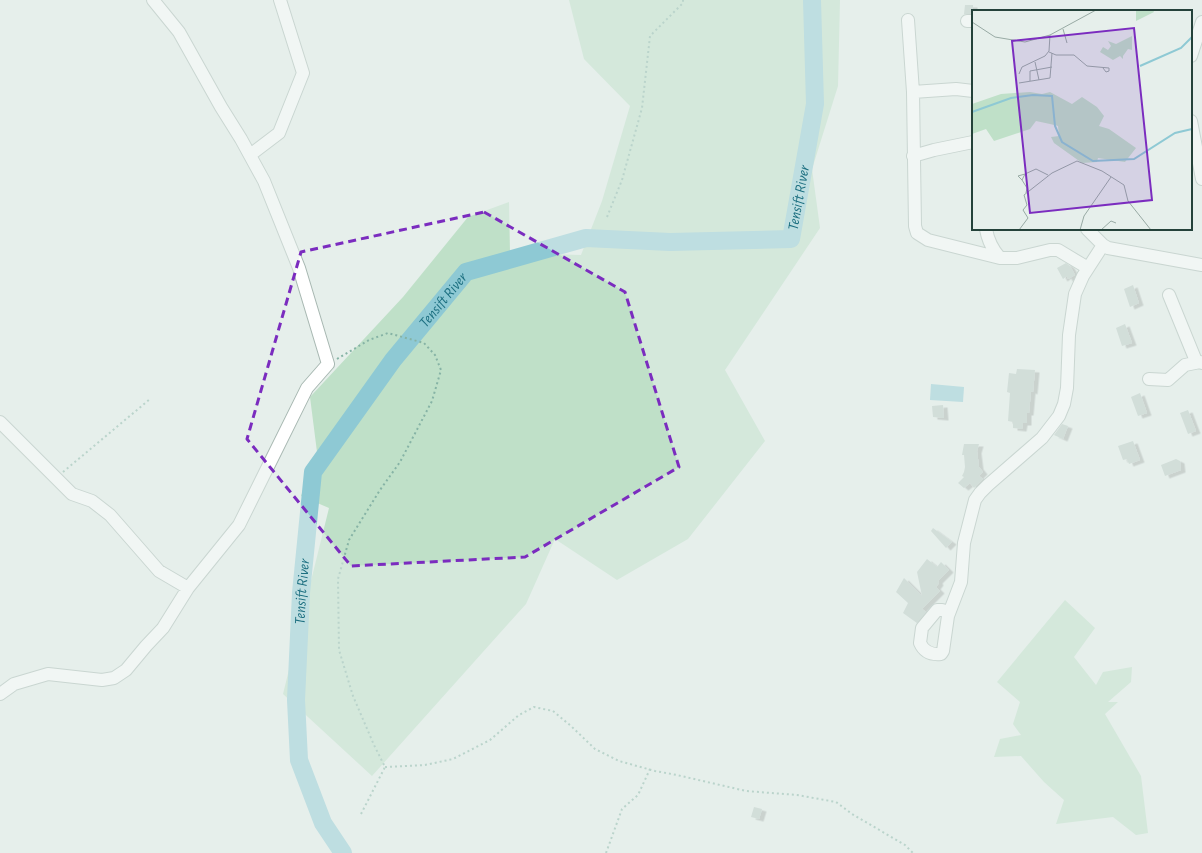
<svg xmlns="http://www.w3.org/2000/svg" width="1202" height="853" font-family="'Alegreya Sans',sans-serif">
  <style>
    .green { fill: #bfe0c8 }
    .water { fill: #8ec9d4 }
    .lines { fill: none; stroke-linecap: round; stroke-linejoin: round }
    .river { stroke: #8ec9d4; stroke-width: 18 }
    .building { fill: #bbcac4; filter: url(#shadow) }
    .minor-casing { stroke: #a8b8b2; stroke-width: 14 }
    .path { stroke: #86b3a5; stroke-width: 2; stroke-dasharray: 2 3; stroke-linecap: butt }
    .minor { stroke: #fff; stroke-width: 12 }
    .marked { fill: none; stroke: #7b2cbf; stroke-width: 3; stroke-dasharray: 8 5; stroke-linejoin: round }
    .labels { text-anchor: middle; stroke-width: 3.5; stroke-linejoin: round; paint-order: stroke }
    .water-label { font-size: 15px; font-style: italic; fill: #1c6f80; stroke: #f7fbf9 }
    .inset-river { fill: none; stroke: #8ec9d4; stroke-width: 2 }
    .inset-road { fill: none; stroke: #98aaa4; stroke-width: 1 }
    .view { fill: #7b2cbf; fill-opacity: 0.15; stroke: #7b2cbf; stroke-width: 2 }
    .inset-edge { fill: none; stroke: #24423a; stroke-width: 2 }
  </style>
  <defs>
    <filter id="shadow"><feDropShadow dx="4.5" dy="2.5" stdDeviation="0" flood-color="#0004"/></filter>
  </defs>
  <rect width="100%" height="100%" fill="#e6efeb"/>
  <path class="green" d="M569,0H840L838,86L812,169L820,228L725,370L765,441L688,539L617,580L555,539L526,604L372,776L283,694L329,508L301,496L317,452L310,397L403,297L468,217L509,202L510,253L581,255L602,201L630,106L584,59Z
    M1065,600L1095,628L1074,657L1096,685L1103,672L1132,667L1131,682L1108,702H1118L1105,714L1141,776L1148,833L1136,835L1113,817L1056,824L1064,800L1044,782L1021,756L994,757L1000,739L1021,735L1013,724L1020,702L997,682Z"/>
  <path class="water" d="M931,384L964,387L963,402L930,400Z"/>
  <g class="lines">
    <path class="river" id="s1" d="M343,853L323,823L299,760L296,700L301,593L313,472L393,360L466,272L586,238L670,242L791,239L815,104L812,0"/>
  </g>
  <path class="building" d="M965,5H973V14H964Z
    M1066,263L1070,266L1075,275L1068,279L1067,276L1063,279L1057,268Z
    M1133,285L1139,303L1130,307L1124,289Z
    M1125,324L1132,343L1122,346L1116,328Z
    M1017,369L1035,370L1033,392L1031,391L1029,413H1027V423H1023L1022,429L1013,428V422L1008,421L1010,393L1007,392L1009,373L1016,374Z
    M1140,393L1147,413L1138,416L1131,397Z
    M943,405L944,418L933,417L932,406Z
    M1188,410L1196,431L1188,434L1180,413Z
    M1062,424L1068,426L1063,439L1054,435Z
    M1133,441L1140,460L1129,464L1127,459L1123,460L1118,446Z
    M964,444H979L977,451L979,467L983,472L979,476L983,479L974,488L970,483L964,488L958,483L964,477L962,476L964,472L965,467L964,455H962Z
    M1176,459L1180,461L1181,470L1165,476L1161,465Z
    M933,528L952,542L946,548L931,531Z
    M927,559L937,567L941,562L949,570L938,581L939,583L936,587L940,591L922,609L926,612L917,623L903,613L908,603L896,592L904,578L922,596L917,572Z
    M754,807L762,809L759,819L751,817Z"/>
  <g class="lines">
    <g class="minor-casing">
      <path id="minor" d="M908,20L913,92L915,226L917,233L928,240L1000,258H1017L1050,250H1058L1088,268
        M967,21H973
        M1191,56L1202,22
        M913,92L956,89L973,91
        M1191,121L1202,179
        M250,155L279,133L303,73L280,0
        M913,156L934,150L973,142
        M986,229C988,241 992,249 1000,258
        M1087,229L1103,245L1108,248L1202,265
        M1169,295L1196,361L1200,362
        M1149,379L1168,380L1185,365L1200,362L1202,363
        M0,422L72,494L92,501L110,515L159,571L188,588
        M949,612L942,610H937L922,628L920,643C924,652 931,655 941,654L943,651L948,616L961,582L964,543L975,500L980,493L988,485L1042,438L1059,416L1064,404L1067,388L1069,335L1075,294L1083,276L1103,245
        M0,694L14,684L48,674L102,680L114,678L126,670L146,646L163,628L188,588L239,525L307,388L328,364L299,268L264,181L241,139L221,107L179,32L153,0"/>
    </g>
    <path class="path" d="M607,217L622,180L642,108L650,36L683,3V0
      M337,359L369,340L388,333L424,343L435,355L441,370L432,401L400,462L380,490L349,540L338,579L339,650L353,696L374,745L385,767L360,816
      M63,472L150,399
      M385,767L425,765L453,759L490,740L519,715L534,707L553,711L571,726L595,749L619,761L655,771L677,775L746,791L797,795L836,802L852,814L905,845L913,853
      M606,853L622,809L638,795L650,769"/>
    <use href="#minor" class="minor"/>
  </g>
  <path d="M0 0H1202V853H0ZM484,212L625,292L679,467L525,557L351,566L247,439L301,252Z" fill="#e6efeb" fill-opacity=".55" fill-rule="evenodd"/>
  <path class="marked" d="M484,212L625,292L679,467L525,557L351,566L247,439L301,252Z"/>
  <g class="labels">
    <g class="water-label">
      <text dy="5" stroke="none"><textPath href="#s1" startOffset="1016">Tensift River</textPath></text>
      <text dy="5" stroke="none"><textPath href="#s1" startOffset="608">Tensift River</textPath></text>
      <text dy="5" stroke="none"><textPath href="#s1" startOffset="272">Tensift River</textPath></text>
    </g>
  </g>
  <g transform="translate(972 10)">
    <rect width="220" height="220" fill="#e6efeb"/>
    <path d="M164,0H181L182,2L164,11ZM160,26V40L156,39L151,46V49L148,46L141,50L128,42L131,37L136,40L139,36L136,31L144,34ZM58,82L70,84L78,82L100,94L110,87L125,97L132,106L127,116L137,119L164,138L153,152L126,148L125,152L110,153L82,133L79,127L87,126L86,116L78,114L64,111L58,119L22,131L14,119L0,124V94L29,84Z" fill="#bfe0c8"/>
    <path class="inset-river" d="M168,56L209,38L220,27M0,102L39,88L61,85L80,86L83,116L90,132L121,151L162,149L203,123L220,119"/>
    <path class="inset-road" d="M0,12L23,27L53,32L78,25L124,0M91,19L95,33M77,42L84,45H102L115,56L137,58V61L134,62L131,58M63,52L67,70M47,64L50,57L73,46L77,41L78,25M58,71V61L80,57M47,73L78,68L80,43M50,170L46,166L53,164M54,183L55,178L50,170L53,164L64,159L76,165M47,220L56,208L51,200L55,195L52,185L80,163L105,151L130,161L152,175L156,191L179,220M108,220L112,206L139,167M129,220L139,211L144,213"/>
    <path class="view" d="M162,18L180,190L58,203L40,31Z"/>
    <rect width="220" height="220" class="inset-edge"/>
  </g>
</svg>
